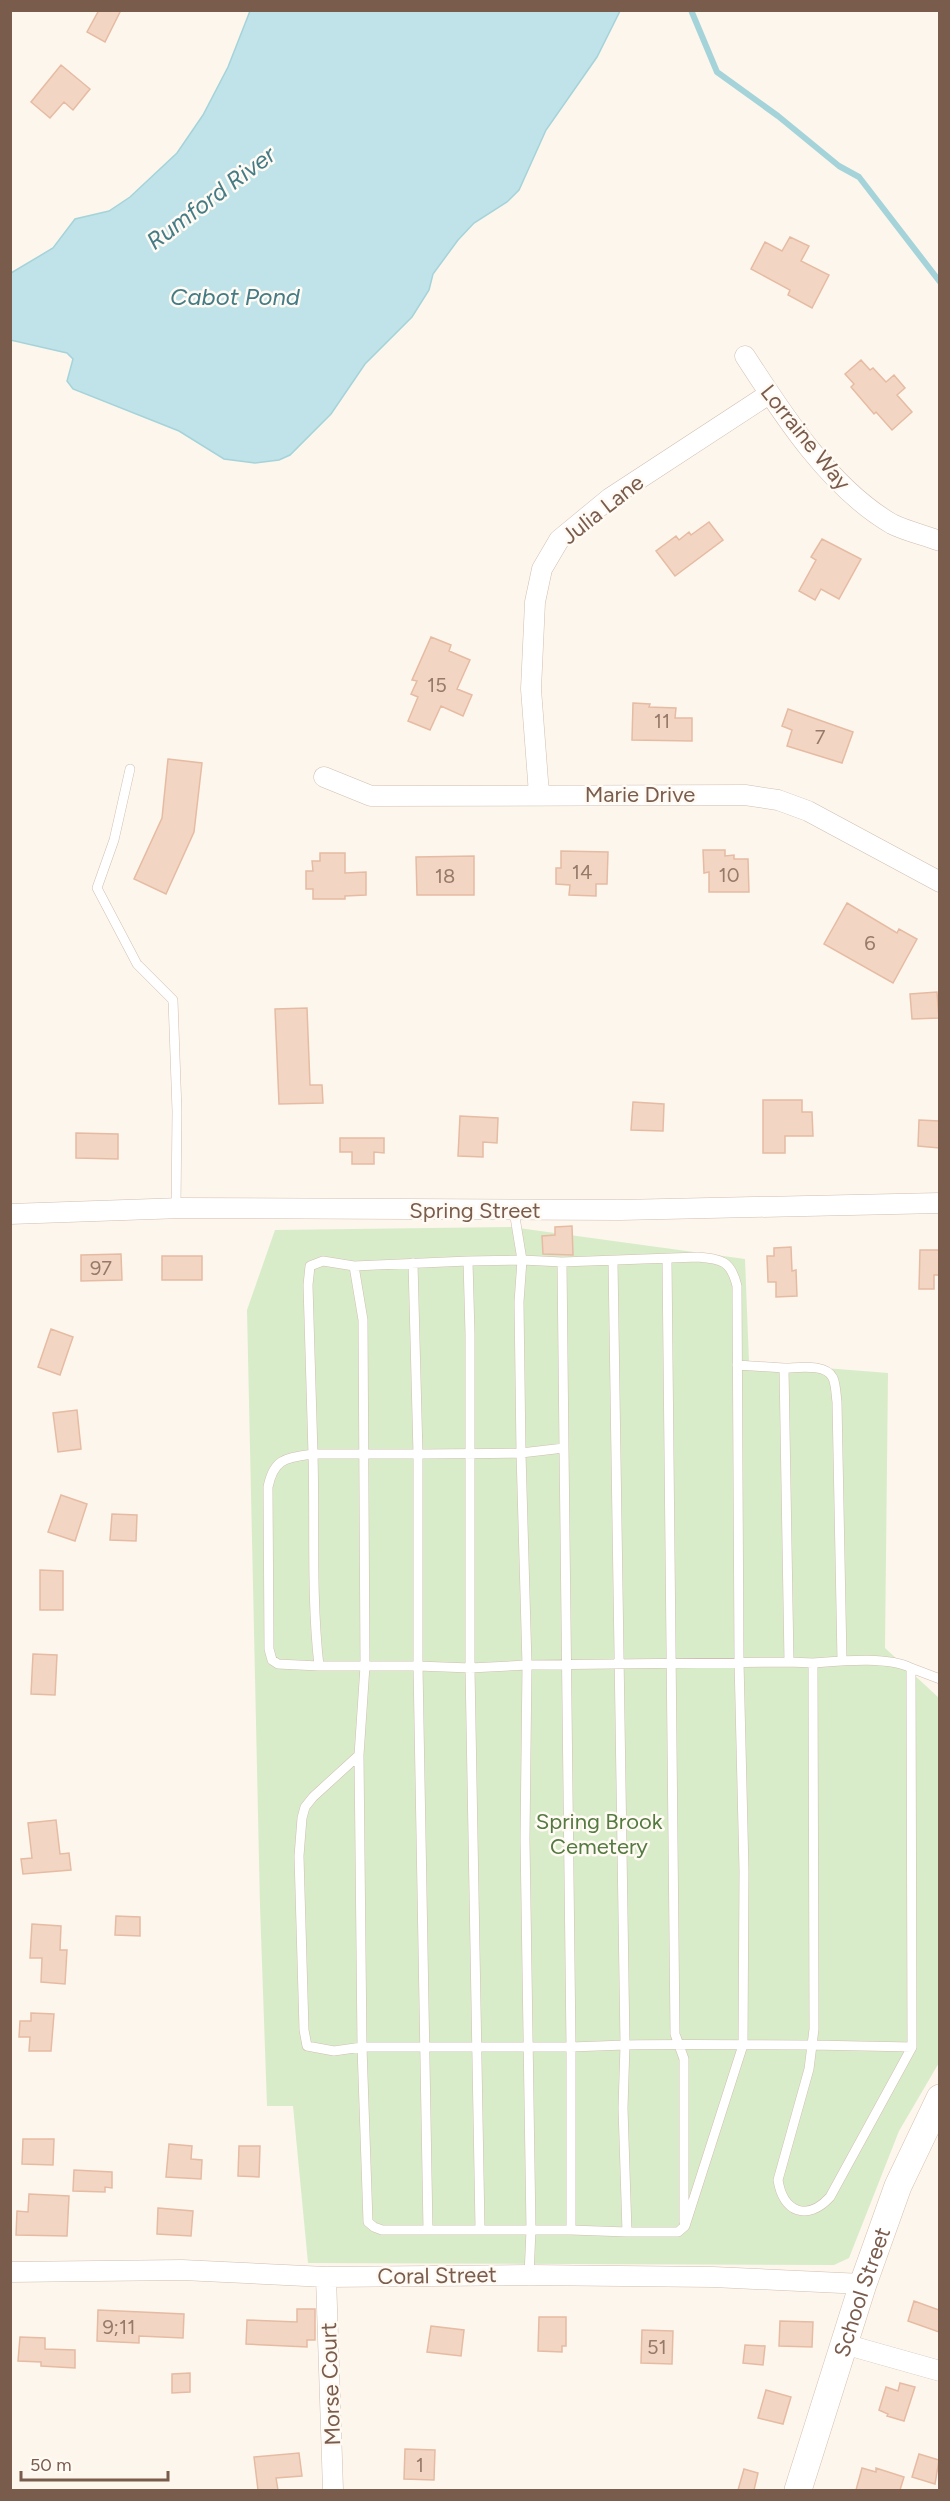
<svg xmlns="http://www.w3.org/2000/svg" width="950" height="2501" font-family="Figtree,sans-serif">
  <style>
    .green { fill: #d8ecc9 }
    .water { fill: #bfe3e8; stroke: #a5d3da; stroke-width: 1.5 }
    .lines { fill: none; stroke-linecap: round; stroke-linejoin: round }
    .stream { stroke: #a5d3da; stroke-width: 6 }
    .building { fill: #f3d5c3; stroke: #e6bba3; stroke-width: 1.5 }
    .service-casing { stroke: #d1beb0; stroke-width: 10 }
    .minor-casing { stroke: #d1beb0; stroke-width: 21 }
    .secondary-casing { stroke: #d6c0b0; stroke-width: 28 }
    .service { stroke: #fff; stroke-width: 9 }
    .minor { stroke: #fff; stroke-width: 20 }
    .secondary { stroke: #fff; stroke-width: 27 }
    .labels { text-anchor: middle; stroke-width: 5; stroke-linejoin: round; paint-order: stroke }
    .number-label { font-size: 20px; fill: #987a6a }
    .street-label { font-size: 22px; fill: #7a5c4d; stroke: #fffaf3 }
    .park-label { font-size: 22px; fill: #537a41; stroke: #fffaf3 }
    .water-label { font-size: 24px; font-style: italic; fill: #437c86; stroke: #fffaf3 }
  </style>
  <rect width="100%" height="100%" fill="#fdf6ec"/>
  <path class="green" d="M511,1227L745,1259L749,1362L888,1373L885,1648L939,1698L940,2061L899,2131L849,2258L834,2265L308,2263L293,2106H267L260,1906L247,1310L275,1230Z"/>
  <path class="water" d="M250,11H620L597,57L546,130L519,190L507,202L474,223L458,240L433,274L429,290L412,317L365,364L331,414L290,455L279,460L255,463L224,459L179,431L73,389L67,381L73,359L67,353L10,340L11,273L53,248L75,219L109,211L130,197L177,153L203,115L228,67Z"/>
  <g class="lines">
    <path class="stream" d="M691,10L717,72L778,116L839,166L859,177L940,282"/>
  </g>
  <path class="building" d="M99,10H121L105,42L87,32Z
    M61,65L90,89L73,110L64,102L50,118L31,102Z
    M790,237L809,246L801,261L829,275L812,308L788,295L790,290L751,269L765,242L782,251Z
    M861,360L870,370L873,368L886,382L894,375L905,388L897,395L912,412L892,430L876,412L874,414L851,387L854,384L845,374Z
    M709,522L723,540L675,576L656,551L676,536L679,540L689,532L691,535Z
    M822,539L861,559L839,599L821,589L815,600L799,591L816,560L811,557Z
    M431,637L451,645L449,651L470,660L457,689L472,695L463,716L441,706L430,730L408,721L418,697L411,694L417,681L412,680Z
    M633,703L650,704L649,707L676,708L675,718H692V741L632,740Z
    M788,709L853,732L842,763L787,746L792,730L782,726Z
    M168,759L202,763L194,832L166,894L134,879L162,818Z
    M703,850H725V856L734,855V859H748L749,892H709V872L704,873Z
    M561,851L608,852L607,884H596V896L569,895L570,885L556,884V868H561Z
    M320,853H345V873L366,872V895L345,896V899H313V889H306V871H313L312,861H320Z
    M474,856V895H417L416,857Z
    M847,903L897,933L899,929L917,939L893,983L824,944Z
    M937,992L939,1018L912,1019L910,994Z
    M307,1008L310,1085H322L323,1103L279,1104L275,1009Z
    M763,1100H802V1112H812L813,1136H785V1153H763Z
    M633,1102L664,1104L663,1131L631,1130Z
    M460,1116L498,1118L497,1143L483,1142V1157L458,1156Z
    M919,1120L939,1121V1148L918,1146Z
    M76,1133L118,1134V1159L76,1158Z
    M340,1138H384V1153L374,1152V1164H352V1152H340Z
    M572,1226L573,1255L543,1254L542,1236L555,1235V1227Z
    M791,1247L792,1271L796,1270L797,1296L776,1297V1282H768L767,1256H774V1248Z
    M920,1250H939V1275H934V1289H919Z
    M121,1254L122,1280L81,1281V1255Z
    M162,1256H202V1280H162Z
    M51,1329L73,1337L60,1375L38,1367Z
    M77,1410L81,1449L58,1452L53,1413Z
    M61,1495L87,1504L75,1541L48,1532Z
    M112,1514L137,1515L136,1541L110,1540Z
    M40,1570L63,1571V1610H40Z
    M33,1654L57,1655L55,1695L31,1694Z
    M56,1820L60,1854L69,1853L71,1870L23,1874L21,1859L32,1858L28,1823Z
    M116,1916L140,1917V1936L115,1935Z
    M32,1924L61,1926L60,1950H67L65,1984L41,1982L42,1958H30Z
    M31,2013L54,2014L51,2051H29L30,2037H19L20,2021H31Z
    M23,2139H54L53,2165L22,2164Z
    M169,2144L192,2146L191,2159L202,2160L201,2179L166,2177Z
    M239,2146H260L259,2177L238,2176Z
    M74,2170L112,2172V2188L105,2187V2192L73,2191Z
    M29,2194L69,2196L67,2236L16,2235L17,2211L28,2212Z
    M158,2208L193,2211L191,2236L157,2234Z
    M914,2301L939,2310V2332L908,2321Z
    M297,2309H315V2340H307V2347L246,2344L247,2320L297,2322Z
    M98,2310L184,2314L183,2338L139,2336V2343L97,2341Z
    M539,2317H566V2346H562V2352L538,2351Z
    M780,2321L813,2322L812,2347L779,2346Z
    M431,2326L464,2330L461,2356L427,2352Z
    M642,2330L673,2331L672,2364L641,2363Z
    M20,2337L45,2338V2349L75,2350V2368L41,2366V2362L18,2361Z
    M745,2345L765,2346L763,2365L743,2363Z
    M190,2373V2392L172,2393V2374Z
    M900,2383L915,2387L904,2421L887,2416L888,2414L879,2410L886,2387L898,2391Z
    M766,2390L791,2397L783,2424L758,2418Z
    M405,2449L435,2450L434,2480L404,2479Z
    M299,2453L302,2476L276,2478L278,2490H258L254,2457Z
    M919,2454L939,2460L935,2484L912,2477Z
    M862,2468L876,2472V2468L904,2477L900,2490H856Z
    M744,2469L758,2473L754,2490H738Z"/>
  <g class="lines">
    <g class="service-casing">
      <path id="service" d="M130,769L114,840L97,888L137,964L173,1000L177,1111L176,1208
        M667,1260L675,2034L684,2059V2222
        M468,1261L522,1260L514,1211
        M613,1261L625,2045L571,2047V2230L627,2232
        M562,1262L564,1448
        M354,1266L468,1261L470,1334V1668L527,1665L521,1453L564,1448L571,2047H362L368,2222L374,2227L382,2230H571
        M737,1365L784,1368L789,1662L813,1663
        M784,1368C798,1368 826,1363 833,1378C836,1385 836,1395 837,1402L842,1661
        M319,1666L278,1664L272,1660L269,1649L268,1487C274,1458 286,1458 313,1454L308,1285L310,1266L323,1261L354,1266L363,1320L365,1666H319C311,1596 315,1525 313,1454C382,1454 452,1454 521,1453L519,1302L522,1260L562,1262L698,1257C722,1259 731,1261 737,1286L739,1661L744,1871L743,2045L685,2226L678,2232H627L623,2108L625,2045C687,2044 749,2045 812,2045L814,2029L813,1663C840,1661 888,1656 911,1668
        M359,1755L313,1797L305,1807L302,1818L299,1856L304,2030L307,2046L334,2051L362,2047L359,1755L365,1666H418V1454L413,1263
        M912,2047L812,2045L809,2069L778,2180C783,2212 807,2222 830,2197L912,2047L911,1668L940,1679
        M428,2230L418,1666L470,1668L480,2229
        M529,2275L531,2230L525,1839L527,1665L789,1662"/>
    </g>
    <g class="minor-casing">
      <path id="minor" d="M745,356C783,415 830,488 892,524C906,531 924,535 940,541
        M324,777L371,796L745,795L778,800L808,811L940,882
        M539,794L531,689L535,602L542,569L559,540L610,498L769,394
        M10,1214L182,1208L620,1210L940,1203
        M10,2272L182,2270L326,2277L529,2275L713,2277L863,2284
        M326,2277L333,2490
        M844,2344L940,2371"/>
    </g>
    <g class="secondary-casing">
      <g id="secondary">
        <path id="s1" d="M798,2490L863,2284L898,2186L940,2098"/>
      </g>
    </g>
    <use href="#service" class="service"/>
    <use href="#minor" class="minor"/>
    <use href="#secondary" class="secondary"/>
  </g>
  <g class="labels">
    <g class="number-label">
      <text x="437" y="692">15</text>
      <text x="662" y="728">11</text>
      <text x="820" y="744">7</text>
      <text x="582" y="879">14</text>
      <text x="729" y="882">10</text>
      <text x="445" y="883">18</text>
      <text x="870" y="950">6</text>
      <text x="101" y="1275">97</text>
      <text x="119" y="2334">9;11</text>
      <text x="657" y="2354">51</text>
      <text x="420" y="2472">1</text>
    </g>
    <g class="street-label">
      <text transform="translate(806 437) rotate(51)" y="8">Lorraine Way</text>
      <text transform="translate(602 509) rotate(-38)" y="8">Julia Lane</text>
      <text x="640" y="802">Marie Drive</text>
      <text x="475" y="1218">Spring Street</text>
      <text transform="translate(437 2275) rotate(-1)" y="8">Coral Street</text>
      <text dy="8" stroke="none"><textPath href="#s1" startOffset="208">School Street</textPath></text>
      <text transform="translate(330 2384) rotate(-92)" y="8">Morse Court</text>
    </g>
    <g class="park-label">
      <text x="599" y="1829">Spring Brook<tspan x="599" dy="25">Cemetery</tspan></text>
    </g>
    <g class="water-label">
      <text transform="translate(211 198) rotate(-37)" y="8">Rumford River</text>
      <text x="235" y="305">Cabot Pond</text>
    </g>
  </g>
  <rect width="950" height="2501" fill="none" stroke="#7a5c4d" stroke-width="24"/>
  <path d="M21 2471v9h147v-9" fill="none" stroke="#7a5c4d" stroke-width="3"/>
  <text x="30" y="2471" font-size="18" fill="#7a5c4d" stroke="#fffaf3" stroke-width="4.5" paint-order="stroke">50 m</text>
</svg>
